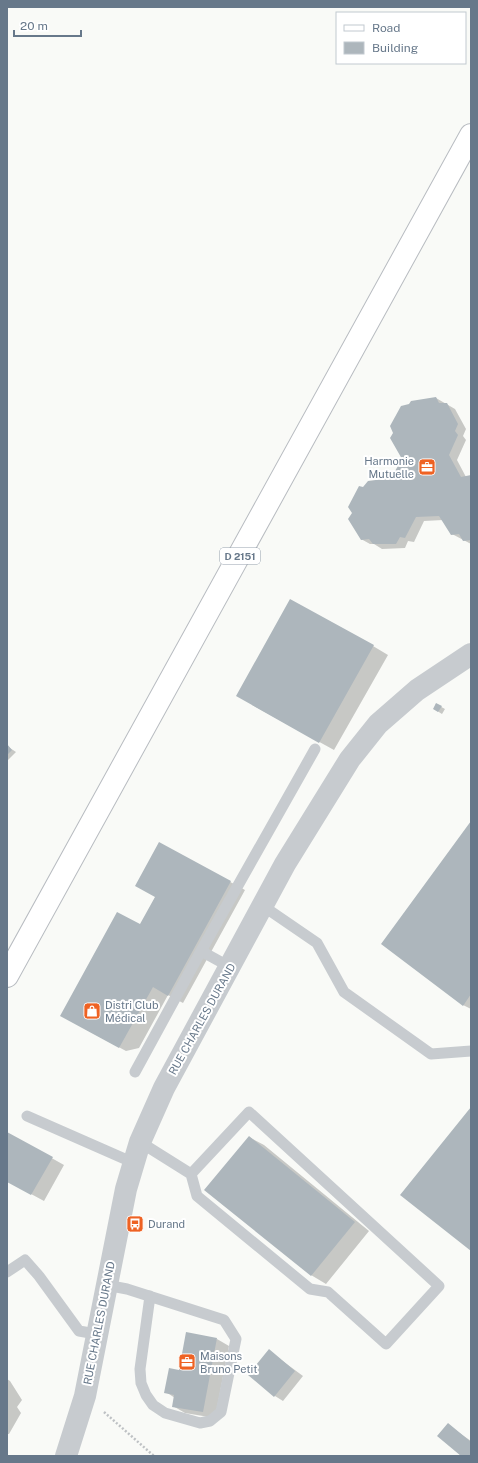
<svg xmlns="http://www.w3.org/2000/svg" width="478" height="1463" font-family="'Public Sans',sans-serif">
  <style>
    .shadow { fill: #0003 }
    .building { fill: #adb6bc }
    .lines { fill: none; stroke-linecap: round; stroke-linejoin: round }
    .primary-casing { stroke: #b8bcc1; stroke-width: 24 }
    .path { stroke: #bec1c4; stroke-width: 2.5; stroke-dasharray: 2 2; stroke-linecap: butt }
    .lane { stroke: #c7cbcf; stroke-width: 11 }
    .street { stroke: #c7cbcf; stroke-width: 22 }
    .primary { stroke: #fff; stroke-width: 22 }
    .labels { text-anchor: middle; stroke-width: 4; stroke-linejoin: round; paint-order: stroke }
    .shield { fill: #fff; stroke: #95a0ad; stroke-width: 1 }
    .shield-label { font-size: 10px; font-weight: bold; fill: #67788a }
    .poi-label { font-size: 11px; fill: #67788a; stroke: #fff; text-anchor: start }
    .street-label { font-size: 11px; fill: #67788a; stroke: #fff }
  </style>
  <rect width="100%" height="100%" fill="#f9faf7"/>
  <path class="shadow" d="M436,398L455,409L466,429L463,436L466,440L457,460L466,477L471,476V544L452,534L443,520L424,521L414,542L408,541L405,548L382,549L374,544H370L361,539L364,488L392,479Z
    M373,646L388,655L334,750L252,705Z
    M436,704L445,709L442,714L434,709Z
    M7,746L16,752L8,760L7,759Z
    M471,822V1009L463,1005Z
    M160,844L245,890L183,1003L168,995L139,1048L126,1051L85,1029L156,896Z
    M7,1133L64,1165L44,1201L7,1181Z
    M249,1137L264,1145L369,1231L326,1284L311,1275Z
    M217,1339L229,1346L215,1418L185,1413L173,1406L175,1398L166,1392L180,1371Z
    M269,1351L303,1376L283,1401L275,1396Z
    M7,1379L10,1381L22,1400L17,1407L21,1413L9,1434H7Z
    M448,1425L471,1441V1456H462Z"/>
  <path class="building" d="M436,397L439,403H447L458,424L455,431L458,435L449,455L461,477L471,475V540L463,541L459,534L451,535L439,516L416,517L405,538L400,537L396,544H373L369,539L361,540L348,519L352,513L348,507L359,486L363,487L368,481L391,478L402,459L390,438L393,433L390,426L401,406L409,404L411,401Z
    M290,599L374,645L319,743L236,696Z
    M436,703L442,706L438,712L433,709Z
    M7,744L12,750L7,755Z
    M471,821V994L463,1006L381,944Z
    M159,842L231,881L168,996L153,987L119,1048L60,1016L117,912L140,924L155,897L135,886Z
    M471,1107V1251L400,1195Z
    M7,1132L53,1157L31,1195L7,1182Z
    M249,1136L355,1222L311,1276L204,1190Z
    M186,1332L217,1338L203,1412L172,1407L174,1395L164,1393L169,1368L179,1370Z
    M269,1349L295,1371L274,1397L248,1375Z
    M448,1423L471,1442V1456H461L437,1436Z"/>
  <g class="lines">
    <g class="primary-casing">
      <path id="primary" d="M7,976L471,135"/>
    </g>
    <path class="path" d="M104,1412L154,1456"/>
    <path class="lane" d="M263,906L317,943L344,992L431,1054L471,1051
      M201,951L315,749
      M135,1072L201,951L230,967
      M27,1116L134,1163
      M140,1142L191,1174L249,1112L439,1286L386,1344L328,1292L310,1289L197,1196L191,1174
      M7,1272L25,1260L39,1276L79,1331L96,1334
      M106,1285L127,1289L224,1320L236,1339L221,1412L210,1421L200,1423L165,1413L153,1405L146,1395L141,1383L140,1369L150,1296"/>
    <path class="street" d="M66,1456L85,1396L126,1189L140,1142L164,1088L285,864L350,759L378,724L417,690L471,654"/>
    <use href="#primary" class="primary"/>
  </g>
  <defs>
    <g id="office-square" transform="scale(0.9)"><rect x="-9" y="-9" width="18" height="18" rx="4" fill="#ee6223" stroke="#fff"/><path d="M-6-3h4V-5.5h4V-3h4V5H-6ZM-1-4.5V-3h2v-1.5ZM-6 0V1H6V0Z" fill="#fff"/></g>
    <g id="shop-square" transform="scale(0.9)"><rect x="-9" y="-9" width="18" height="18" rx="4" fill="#ee6223" stroke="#fff"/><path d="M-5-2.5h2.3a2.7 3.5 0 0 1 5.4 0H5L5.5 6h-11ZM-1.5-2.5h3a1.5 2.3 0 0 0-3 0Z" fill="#fff"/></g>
    <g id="bus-square" transform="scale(0.9)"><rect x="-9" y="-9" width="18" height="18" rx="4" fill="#ee6223" stroke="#fff"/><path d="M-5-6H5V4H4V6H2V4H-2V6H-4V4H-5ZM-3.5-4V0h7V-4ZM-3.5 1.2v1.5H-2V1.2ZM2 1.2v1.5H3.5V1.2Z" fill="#fff"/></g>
  </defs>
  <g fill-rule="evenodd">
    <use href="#office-square" x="427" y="467"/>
    <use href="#shop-square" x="92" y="1011"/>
    <use href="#bus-square" x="135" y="1224"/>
    <use href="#office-square" x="187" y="1362"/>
  </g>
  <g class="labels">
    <rect class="shield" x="220" y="548" width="40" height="16" rx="3"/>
    <g class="shield-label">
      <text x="240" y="560">D 2151</text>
    </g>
    <g class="poi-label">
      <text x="414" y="465" text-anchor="end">Harmonie<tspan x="414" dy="13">Mutuelle</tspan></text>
      <text x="105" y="1009">Distri Club<tspan x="105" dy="13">Médical</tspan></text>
      <text x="148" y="1228">Durand</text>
      <text x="200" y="1360">Maisons<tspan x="200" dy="13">Bruno Petit</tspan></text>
    </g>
    <g class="street-label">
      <text transform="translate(202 1019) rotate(-61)" y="4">RUE CHARLES DURAND</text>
      <text transform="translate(99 1323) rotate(-79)" y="4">RUE CHARLES DURAND</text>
    </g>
  </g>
  <rect width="478" height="1463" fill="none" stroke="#67788a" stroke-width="16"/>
  <rect x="336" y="12" width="130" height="52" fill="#ffffff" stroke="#c2c9d0"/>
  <rect x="344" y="25" width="20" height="6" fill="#ffffff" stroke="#c2c9d0"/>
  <text x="372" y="32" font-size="12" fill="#67788a">Road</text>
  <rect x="344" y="42" width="20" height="12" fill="#adb6bc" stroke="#c2c9d0"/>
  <text x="372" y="52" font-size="12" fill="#67788a">Building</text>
  <path d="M14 30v6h67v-6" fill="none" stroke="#67788a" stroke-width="2"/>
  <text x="20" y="30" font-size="12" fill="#67788a" stroke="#ffffff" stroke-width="3" paint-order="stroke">20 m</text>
</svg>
